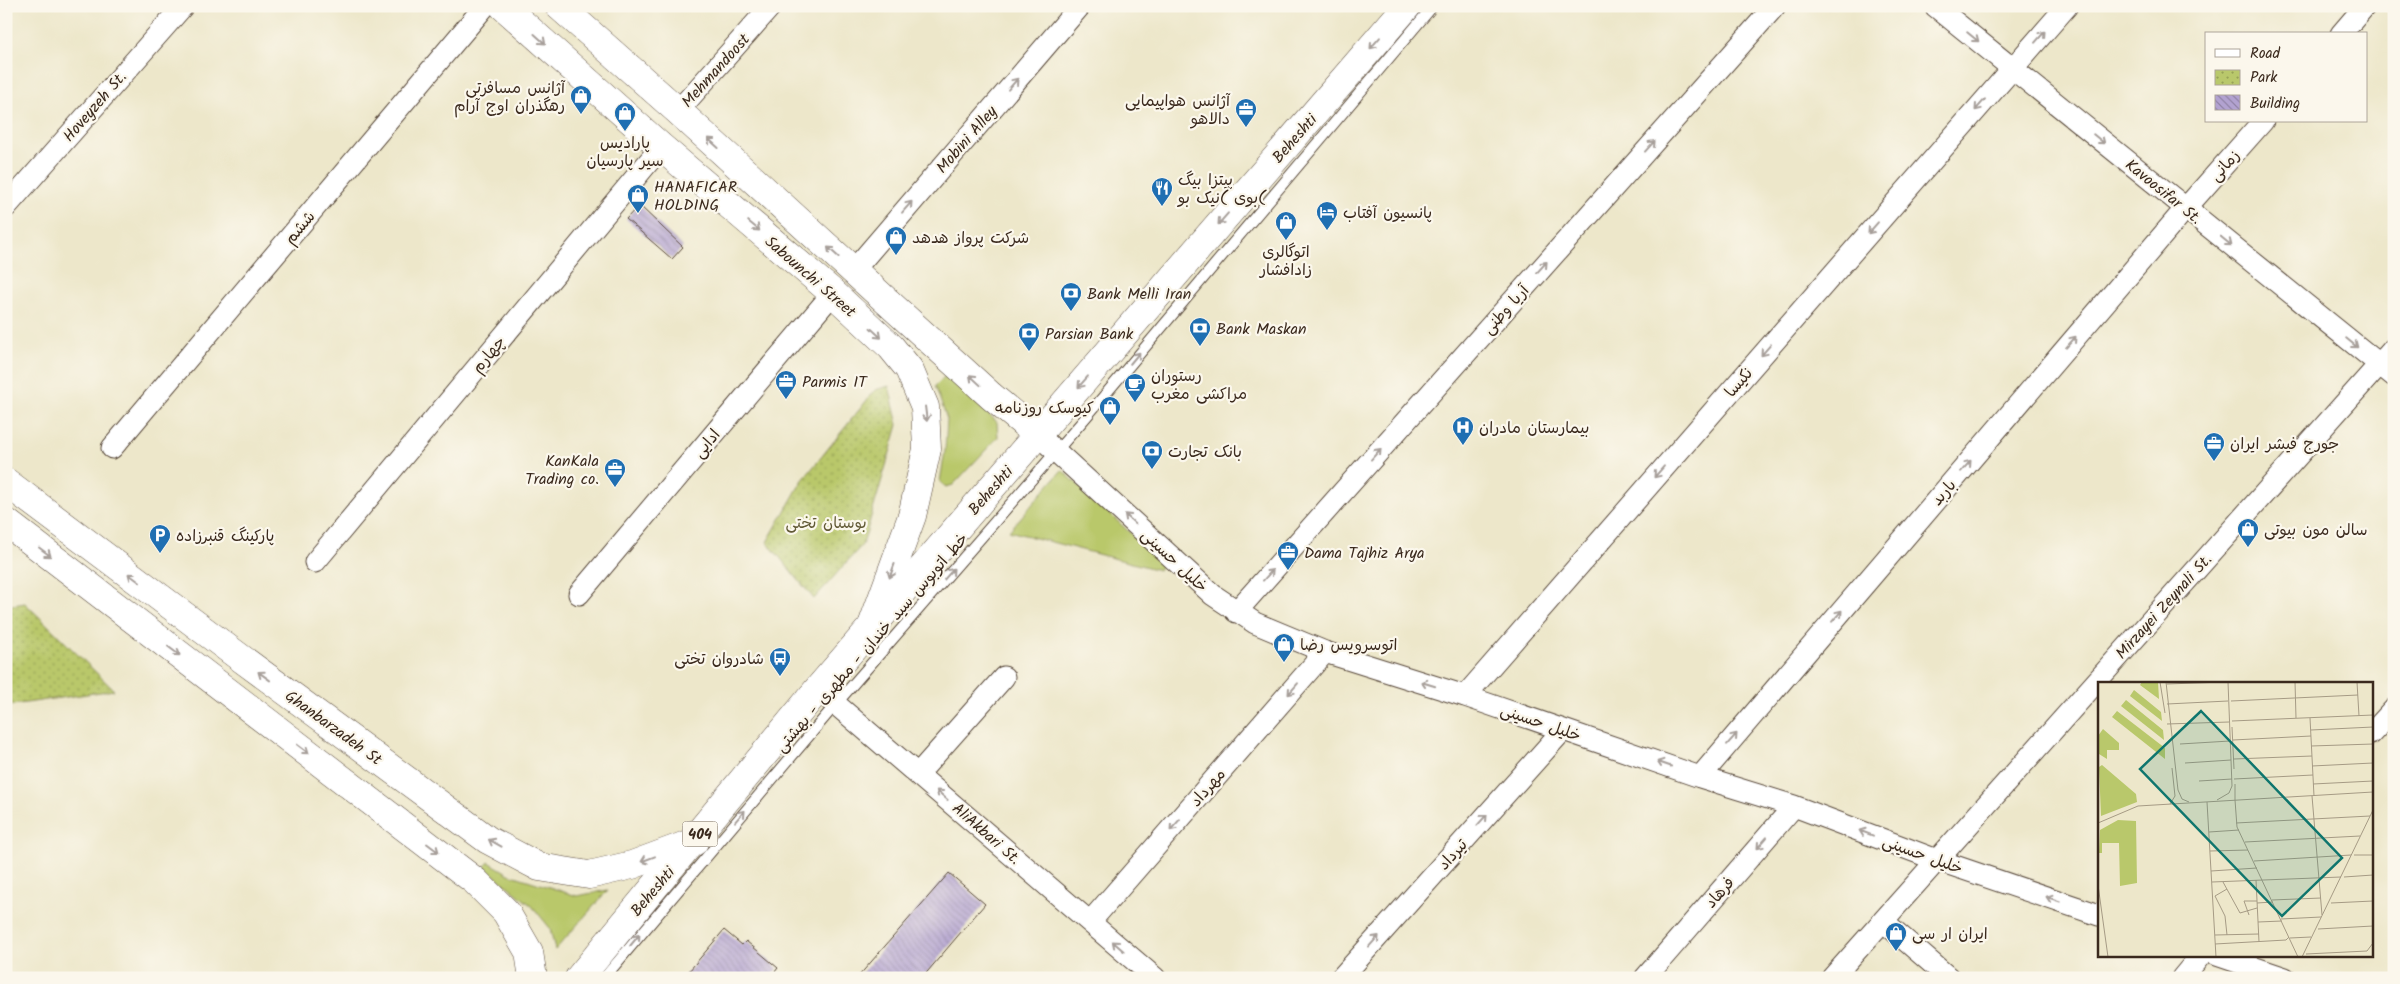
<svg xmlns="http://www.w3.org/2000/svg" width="2400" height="984" font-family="Kalam,'Playpen Sans Arabic',sans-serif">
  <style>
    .grass { fill: #b9c86b; stroke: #7a7944 }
    .park { fill: url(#park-dots); stroke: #7a7944 }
    .building { fill: url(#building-back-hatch) }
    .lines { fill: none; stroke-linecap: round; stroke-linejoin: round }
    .lane-casing { stroke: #564638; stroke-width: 12 }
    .street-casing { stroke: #564638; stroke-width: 23 }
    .secondary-casing { stroke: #564638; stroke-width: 29 }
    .primary-casing { stroke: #564638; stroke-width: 29 }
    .lane { stroke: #fff; stroke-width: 10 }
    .street { stroke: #fff; stroke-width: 21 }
    .secondary { stroke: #fff; stroke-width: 28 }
    .primary { stroke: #fff; stroke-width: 28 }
    .oneway { stroke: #a79f9a }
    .labels { text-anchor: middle; stroke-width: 4.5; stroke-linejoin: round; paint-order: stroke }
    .shield { fill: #fbf7ec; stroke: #75685c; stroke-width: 1 }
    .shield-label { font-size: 15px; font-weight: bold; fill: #3b2a1e }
    .street-label { font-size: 16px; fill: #3b2a1e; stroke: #fbf7ec }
    .poi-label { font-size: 16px; fill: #3b2a1e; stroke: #fbf7ec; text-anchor: start }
    .park-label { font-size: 16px; fill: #615935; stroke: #fbf7ec }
    .inset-road { fill: none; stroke: #a69b85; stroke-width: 1 }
    .view { fill: #0f766e; fill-opacity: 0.15; stroke: #0f766e; stroke-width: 2.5 }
    .inset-edge { fill: none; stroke: #3b2a1e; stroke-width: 2.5 }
  </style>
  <defs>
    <pattern id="park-dots" width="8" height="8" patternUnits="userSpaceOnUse" patternTransform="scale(1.25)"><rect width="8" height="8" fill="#b9c86b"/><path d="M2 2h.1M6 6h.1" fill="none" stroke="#98a357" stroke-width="1.8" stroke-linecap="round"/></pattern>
    <pattern id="building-back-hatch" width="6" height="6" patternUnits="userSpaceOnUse" patternTransform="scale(1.25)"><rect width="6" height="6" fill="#b2a2d0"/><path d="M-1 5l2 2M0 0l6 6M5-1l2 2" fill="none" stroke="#9284a8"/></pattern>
  </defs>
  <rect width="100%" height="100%" fill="#fbf7ec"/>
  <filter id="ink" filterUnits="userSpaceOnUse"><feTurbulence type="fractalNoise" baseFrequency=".02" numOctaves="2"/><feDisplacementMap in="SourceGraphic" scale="10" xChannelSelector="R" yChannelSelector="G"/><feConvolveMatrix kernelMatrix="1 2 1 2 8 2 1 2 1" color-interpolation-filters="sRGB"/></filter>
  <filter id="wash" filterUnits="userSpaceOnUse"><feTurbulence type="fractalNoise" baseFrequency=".0096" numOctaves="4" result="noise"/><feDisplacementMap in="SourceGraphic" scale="20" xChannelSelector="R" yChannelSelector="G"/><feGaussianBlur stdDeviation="1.12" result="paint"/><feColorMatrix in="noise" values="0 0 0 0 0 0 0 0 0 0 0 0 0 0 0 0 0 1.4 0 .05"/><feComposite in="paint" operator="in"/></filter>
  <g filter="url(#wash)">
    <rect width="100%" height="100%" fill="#ede7ca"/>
    <path class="grass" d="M946,375L997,422L998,437L953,485L946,487L940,482L945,451L947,419L935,386Z
      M1062,470L1163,563L1159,570L1009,531Z
      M489,862L509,874L577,896L608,890L555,950L550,928L532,906L484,867Z"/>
    <path class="park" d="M889,386L898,425L863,544L814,599L767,542L802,481L875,390Z
      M25,603L114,690L6,706V606Z"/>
    <g id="blocks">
      <path class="building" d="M639,205L683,247L672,259L626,219Z
        M949,873L985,904L922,978H857Z
        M724,930L742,945L746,941L778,968L770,978H683Z"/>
    </g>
  </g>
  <g filter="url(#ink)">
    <use href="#blocks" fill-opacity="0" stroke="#564638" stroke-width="1"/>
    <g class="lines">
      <g class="lane-casing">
        <path id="lane" d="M604,978L836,704L1087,416L1433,6"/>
      </g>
      <g class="street-casing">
        <path id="street" d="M1935,6L2394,376
          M2341,34L2365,6
          M678,111L771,6
          M6,207L183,6
          M853,271L1080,6
          M1038,435L1213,595L1255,623L1325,652L1465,696L1700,777L1794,806L1937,860L2099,915
          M112,448L485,6
          M315,562L661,147
          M579,594L833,293
          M1236,612L1775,6
          M818,689L1155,978
          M1465,696L2067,6
          M2371,734L2394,709
          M918,774L1004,677
          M1700,777L2186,208L2263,121
          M1883,921L1949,978
          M1090,922L1325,652
          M2217,955L2285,978
          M1341,978L1563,730
          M1645,978L1794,806
          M1832,978L2394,348
          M2182,978L2201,955"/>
      </g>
      <g class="secondary-casing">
        <path id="secondary" d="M503,6L661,147L833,293L891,347L909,369L925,407L927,449L912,516L873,623
          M559,6L678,111L991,396L1038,435
          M6,482L238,656L488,840L539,867L589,875L632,865L694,842
          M6,522L475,881L506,912L529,952L533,978"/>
      </g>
      <g class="primary-casing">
        <path id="primary" d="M579,978L818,689L1407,6"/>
      </g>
      <use href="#lane" class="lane"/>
      <use href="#street" class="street"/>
      <use href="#secondary" class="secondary"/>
      <use href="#primary" class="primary"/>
    </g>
    <defs><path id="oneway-shaft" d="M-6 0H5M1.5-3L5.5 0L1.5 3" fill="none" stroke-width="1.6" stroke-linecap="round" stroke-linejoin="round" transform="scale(1.25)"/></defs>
    <g class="oneway">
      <use href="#oneway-shaft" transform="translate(1973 37) rotate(39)"/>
      <use href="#oneway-shaft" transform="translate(2040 37) rotate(-49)"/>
      <use href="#oneway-shaft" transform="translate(540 39) rotate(42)"/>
      <use href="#oneway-shaft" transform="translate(1375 43) rotate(131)"/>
      <use href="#oneway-shaft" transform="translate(1013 84) rotate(-49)"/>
      <use href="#oneway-shaft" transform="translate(1980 105) rotate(131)"/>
      <use href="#oneway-shaft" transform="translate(2099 139) rotate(39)"/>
      <use href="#oneway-shaft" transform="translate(713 143) rotate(-138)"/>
      <use href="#oneway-shaft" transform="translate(1650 146) rotate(-48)"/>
      <use href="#oneway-shaft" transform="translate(907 207) rotate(-49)"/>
      <use href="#oneway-shaft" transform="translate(1223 219) rotate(131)"/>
      <use href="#oneway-shaft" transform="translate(754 226) rotate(40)"/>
      <use href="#oneway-shaft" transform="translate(1873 228) rotate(131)"/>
      <use href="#oneway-shaft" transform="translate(2226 241) rotate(39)"/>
      <use href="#oneway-shaft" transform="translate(833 252) rotate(-138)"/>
      <use href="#oneway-shaft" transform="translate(1542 267) rotate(-48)"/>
      <use href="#oneway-shaft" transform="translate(876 333) rotate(43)"/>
      <use href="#oneway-shaft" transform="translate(2071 342) rotate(-49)"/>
      <use href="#oneway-shaft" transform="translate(2352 343) rotate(39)"/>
      <use href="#oneway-shaft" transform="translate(1766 350) rotate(131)"/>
      <use href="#oneway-shaft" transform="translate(1135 358) rotate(-50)"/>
      <use href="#oneway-shaft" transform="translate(975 380) rotate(-137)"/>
      <use href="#oneway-shaft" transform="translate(1083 382) rotate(131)"/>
      <use href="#oneway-shaft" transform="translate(926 414) rotate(83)"/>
      <use href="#oneway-shaft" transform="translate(1376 454) rotate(-48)"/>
      <use href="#oneway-shaft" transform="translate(1966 466) rotate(-49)"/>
      <use href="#oneway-shaft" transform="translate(1659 472) rotate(131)"/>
      <use href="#oneway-shaft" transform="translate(1130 519) rotate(-137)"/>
      <use href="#oneway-shaft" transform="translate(45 552) rotate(37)"/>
      <use href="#oneway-shaft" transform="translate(892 571) rotate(110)"/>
      <use href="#oneway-shaft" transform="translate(949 574) rotate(-49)"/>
      <use href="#oneway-shaft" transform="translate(1268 575) rotate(-48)"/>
      <use href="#oneway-shaft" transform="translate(134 578) rotate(-143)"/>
      <use href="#oneway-shaft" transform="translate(1837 616) rotate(-49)"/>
      <use href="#oneway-shaft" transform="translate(174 651) rotate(37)"/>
      <use href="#oneway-shaft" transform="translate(264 676) rotate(-144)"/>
      <use href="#oneway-shaft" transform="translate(1428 684) rotate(-163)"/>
      <use href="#oneway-shaft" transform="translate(1293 689) rotate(131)"/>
      <use href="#oneway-shaft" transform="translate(1732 739) rotate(-49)"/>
      <use href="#oneway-shaft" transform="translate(303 749) rotate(37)"/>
      <use href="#oneway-shaft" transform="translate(1664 764) rotate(-161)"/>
      <use href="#oneway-shaft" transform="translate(942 795) rotate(-139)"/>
      <use href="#oneway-shaft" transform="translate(740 816) rotate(-49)"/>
      <use href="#oneway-shaft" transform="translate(1482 820) rotate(-48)"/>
      <use href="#oneway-shaft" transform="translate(1175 825) rotate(131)"/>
      <use href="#oneway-shaft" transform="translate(1866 833) rotate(-159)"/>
      <use href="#oneway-shaft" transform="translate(495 843) rotate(-151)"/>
      <use href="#oneway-shaft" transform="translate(1762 843) rotate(131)"/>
      <use href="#oneway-shaft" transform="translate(433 848) rotate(37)"/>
      <use href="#oneway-shaft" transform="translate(648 859) rotate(159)"/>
      <use href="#oneway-shaft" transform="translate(2053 899) rotate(-161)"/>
      <use href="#oneway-shaft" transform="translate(635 940) rotate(-50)"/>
      <use href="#oneway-shaft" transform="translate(1374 941) rotate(-48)"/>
      <use href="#oneway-shaft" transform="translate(1118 946) rotate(-139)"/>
    </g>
  </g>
  <defs>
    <g id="shop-pin" transform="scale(1.125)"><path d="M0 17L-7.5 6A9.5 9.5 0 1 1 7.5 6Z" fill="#1f6fb2" stroke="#fbf7ec"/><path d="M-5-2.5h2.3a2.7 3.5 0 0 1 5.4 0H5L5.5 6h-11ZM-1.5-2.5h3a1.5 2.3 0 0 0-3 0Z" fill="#fff"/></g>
    <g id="office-pin" transform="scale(1.125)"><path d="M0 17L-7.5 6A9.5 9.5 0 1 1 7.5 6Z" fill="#1f6fb2" stroke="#fbf7ec"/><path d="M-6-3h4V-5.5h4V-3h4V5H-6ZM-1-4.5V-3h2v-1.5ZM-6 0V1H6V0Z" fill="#fff"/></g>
    <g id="restaurant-pin" transform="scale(1.125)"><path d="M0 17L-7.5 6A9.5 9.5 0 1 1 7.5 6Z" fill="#1f6fb2" stroke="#fbf7ec"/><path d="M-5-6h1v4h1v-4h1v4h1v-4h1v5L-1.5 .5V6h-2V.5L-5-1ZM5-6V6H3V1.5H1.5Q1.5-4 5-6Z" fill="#fff"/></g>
    <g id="hotel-pin" transform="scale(1.125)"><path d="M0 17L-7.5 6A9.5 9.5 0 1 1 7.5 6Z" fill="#1f6fb2" stroke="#fbf7ec"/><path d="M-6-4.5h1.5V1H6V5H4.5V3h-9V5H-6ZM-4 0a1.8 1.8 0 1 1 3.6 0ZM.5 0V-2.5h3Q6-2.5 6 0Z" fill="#fff"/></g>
    <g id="bank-pin" transform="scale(1.125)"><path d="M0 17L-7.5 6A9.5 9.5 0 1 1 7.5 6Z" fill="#1f6fb2" stroke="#fbf7ec"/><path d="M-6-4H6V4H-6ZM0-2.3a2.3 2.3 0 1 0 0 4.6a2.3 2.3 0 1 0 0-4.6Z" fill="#fff"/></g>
    <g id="cafe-pin" transform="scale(1.125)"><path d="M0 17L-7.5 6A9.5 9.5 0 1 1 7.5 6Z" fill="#1f6fb2" stroke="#fbf7ec"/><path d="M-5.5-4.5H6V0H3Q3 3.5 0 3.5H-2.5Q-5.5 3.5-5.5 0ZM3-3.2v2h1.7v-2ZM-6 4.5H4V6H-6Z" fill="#fff"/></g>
    <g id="hospital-pin" transform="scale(1.125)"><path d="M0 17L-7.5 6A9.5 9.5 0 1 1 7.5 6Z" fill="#1f6fb2" stroke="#fbf7ec"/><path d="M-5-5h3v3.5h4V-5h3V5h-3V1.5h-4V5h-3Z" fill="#fff"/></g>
    <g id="parking-pin" transform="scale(1.125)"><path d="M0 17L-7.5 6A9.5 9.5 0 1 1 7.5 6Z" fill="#1f6fb2" stroke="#fbf7ec"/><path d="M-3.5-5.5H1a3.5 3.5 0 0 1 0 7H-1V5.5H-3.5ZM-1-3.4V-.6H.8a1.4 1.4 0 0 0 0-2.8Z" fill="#fff"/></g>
    <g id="bus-pin" transform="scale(1.125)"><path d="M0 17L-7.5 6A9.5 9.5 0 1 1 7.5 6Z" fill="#1f6fb2" stroke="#fbf7ec"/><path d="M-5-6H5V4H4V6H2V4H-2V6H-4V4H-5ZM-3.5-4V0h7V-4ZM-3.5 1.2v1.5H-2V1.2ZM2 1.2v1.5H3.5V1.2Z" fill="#fff"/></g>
  </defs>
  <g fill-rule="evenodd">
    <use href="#shop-pin" x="581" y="96"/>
    <use href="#office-pin" x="1246" y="109"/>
    <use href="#shop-pin" x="625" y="113"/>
    <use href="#restaurant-pin" x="1162" y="188"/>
    <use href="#shop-pin" x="638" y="195"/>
    <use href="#hotel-pin" x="1327" y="212"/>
    <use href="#shop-pin" x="1286" y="222"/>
    <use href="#shop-pin" x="896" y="237"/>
    <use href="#bank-pin" x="1071" y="293"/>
    <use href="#bank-pin" x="1200" y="328"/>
    <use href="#bank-pin" x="1029" y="333"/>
    <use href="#office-pin" x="786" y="381"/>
    <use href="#cafe-pin" x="1135" y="384"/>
    <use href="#shop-pin" x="1110" y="407"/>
    <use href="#hospital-pin" x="1463" y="427"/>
    <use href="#office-pin" x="2214" y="443"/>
    <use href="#bank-pin" x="1152" y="451"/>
    <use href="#office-pin" x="615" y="469"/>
    <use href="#shop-pin" x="2248" y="529"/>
    <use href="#parking-pin" x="160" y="535"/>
    <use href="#office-pin" x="1288" y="552"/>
    <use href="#shop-pin" x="1284" y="644"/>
    <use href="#bus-pin" x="780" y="658"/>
    <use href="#shop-pin" x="1896" y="933"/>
  </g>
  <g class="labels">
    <rect class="shield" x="682.5" y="821.5" width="35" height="25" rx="4"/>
    <g class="shield-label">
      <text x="700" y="839">404</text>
    </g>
    <g class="street-label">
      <text transform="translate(715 70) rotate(-48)" y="6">Mehmandoost</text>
      <text transform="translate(94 106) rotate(-49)" y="6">Hoveyzeh St.</text>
      <text transform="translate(1294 138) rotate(-49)" y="6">Beheshti</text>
      <text transform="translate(966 139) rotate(-49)" y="6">Mobini Alley</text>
      <text transform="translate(2224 165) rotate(-48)" y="6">زمانی</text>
      <text transform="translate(2164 191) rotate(39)" y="6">Kavoosifar St.</text>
      <text transform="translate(299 227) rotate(-50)" y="6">ششم</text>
      <text transform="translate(811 276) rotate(41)" y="6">Sabounchi Street</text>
      <text transform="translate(1505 309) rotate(-48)" y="6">آریا وطنی</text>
      <text transform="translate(488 354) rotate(-50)" y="6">چهارم</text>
      <text transform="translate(1738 382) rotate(-49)" y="6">نکیسا</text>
      <text transform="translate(706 443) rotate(-50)" y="6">ادایی</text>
      <text transform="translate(990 490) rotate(-49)" y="6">Beheshti</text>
      <text transform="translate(1943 492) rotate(-49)" y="6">باربد</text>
      <text transform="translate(1175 560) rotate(43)" y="6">خلیل حسینی</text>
      <text transform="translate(2163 606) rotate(-48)" y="6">Mirzayei Zeynali St.</text>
      <text transform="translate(871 642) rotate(-49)" y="6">خط اتوبوس سید خندان - مطهری - بهشتی</text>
      <text transform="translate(1541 722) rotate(19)" y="6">خلیل حسینی</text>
      <text transform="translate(334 727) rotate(36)" y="6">Ghanbarzadeh St</text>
      <text transform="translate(1207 787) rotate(-49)" y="6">مهرداد</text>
      <text transform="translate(987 833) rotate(41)" y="6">AliAkbari St.</text>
      <text transform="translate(1452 854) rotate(-48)" y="6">تیرداد</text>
      <text transform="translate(1923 854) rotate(20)" y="6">خلیل حسینی</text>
      <text transform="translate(652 891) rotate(-50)" y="6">Beheshti</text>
      <text transform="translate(1719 892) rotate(-49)" y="6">فرهاد</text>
    </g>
    <g class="poi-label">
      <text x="565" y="93" text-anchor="end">آژانس مسافرتی<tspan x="565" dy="18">رهگذران اوج آرام</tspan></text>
      <text x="1230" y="106" text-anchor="end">آژانس هواپیمایی<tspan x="1230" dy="18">دالاهو</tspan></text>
      <text x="625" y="148" text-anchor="middle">پارادیس<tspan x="625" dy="18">سیر پارسیان</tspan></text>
      <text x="1178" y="185">پیتزا بیگ<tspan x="1178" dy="18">بوی )نیک بو(</tspan></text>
      <text x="654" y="192">HANAFICAR<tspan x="654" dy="18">HOLDING</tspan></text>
      <text x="1343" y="218">پانسیون آفتاب</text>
      <text x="912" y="243">شرکت پرواز هدهد</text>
      <text x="1286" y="257" text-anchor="middle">اتوگالری<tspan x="1286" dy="18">زادافشار</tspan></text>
      <text x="1087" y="299">Bank Melli Iran</text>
      <text x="1216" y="334">Bank Maskan</text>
      <text x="1045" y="339">Parsian Bank</text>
      <text x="1151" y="381">رستوران<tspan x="1151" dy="18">مراکشی مغرب</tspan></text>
      <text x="802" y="387">Parmis IT</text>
      <text x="1094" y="413" text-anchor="end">کیوسک روزنامه</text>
      <text x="1479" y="433">بیمارستان مادران</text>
      <text x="2230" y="449">جورج فیشر ایران</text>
      <text x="1168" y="457">بانک تجارت</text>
      <text x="599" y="466" text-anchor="end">KanKala<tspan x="599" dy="18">Trading co.</tspan></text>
      <text x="2264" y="535">سالن مون بیوتی</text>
      <text x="176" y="541">پارکینگ قنبرزاده</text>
      <text x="1304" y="558">Dama Tajhiz Arya</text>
      <text x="1300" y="650">اتوسرویس رضا</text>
      <text x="764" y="664" text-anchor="end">شادروان تختی</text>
      <text x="1912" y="939">ایران ار سی</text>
    </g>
    <g class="park-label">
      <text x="826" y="528">بوستان تختی</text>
    </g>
  </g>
  <g transform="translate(2098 682)">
    <rect width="275" height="275" fill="#ede7ca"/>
    <path d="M44,0H60L61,17L42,3ZM36,8L63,30L64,39L32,14ZM28,18L65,48L66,58L23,24ZM19,29L67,66V77L14,35ZM5,47L21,61V68H9V77L1,72L0,54ZM4,83L38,112L39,120L3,134L1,85ZM20,138L38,139L39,201L22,204L21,161H4V171H1L2,148Z" fill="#b9c86b"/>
    <path class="inset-road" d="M62,0L67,31M68,0L80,108L84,117L91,120M197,0L198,36M259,0L261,34M69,2L126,0M133,19L260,13M69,22L130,19M212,36L216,114M134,39L275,33M69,42L131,40M134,45L136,87M213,48L275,45M135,58L213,54M82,62L132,59M213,64L275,62M136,77L214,74M87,81L133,78M214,84L275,81M136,97L215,93M101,99L134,97M137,102V118M215,102L275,99M214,114L224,233M119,118L131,111L134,104L130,0M137,118L139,145L200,275M109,120L118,275M72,122L77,114L74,86M0,141L40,124L275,110M138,141L272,134M111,150L141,148M147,160L262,154M112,169L150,168M256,173H275M156,179L253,173M113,189L159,186M246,195L275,193M158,198L161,260M114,200L243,195M125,200L142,231L159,226M0,203L10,275M129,207L117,214L127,234L129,253M174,218L223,216M159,221L175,220M233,221L275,219M151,233L146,219H159M183,237L223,235M160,240L184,239M220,247L275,244M117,253L161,252M192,256L213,255M117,262L188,258L191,255M208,272L269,269L275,261M204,275L275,128"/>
    <path class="view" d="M103,29L244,176L184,234L42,87Z"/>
    <rect width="275" height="275" class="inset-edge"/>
  </g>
  <rect width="2400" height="984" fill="none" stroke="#fbf7ec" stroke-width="25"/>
  <rect x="2205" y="32" width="162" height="90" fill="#fbf7ec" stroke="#aea59a"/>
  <rect x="2215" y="49" width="25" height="8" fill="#ffffff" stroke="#aea59a"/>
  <text x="2250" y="58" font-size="15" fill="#3b2a1e">Road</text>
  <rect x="2215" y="70" width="25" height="15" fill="url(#park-dots)" stroke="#aea59a"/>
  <text x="2250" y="82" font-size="15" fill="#3b2a1e">Park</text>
  <rect x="2215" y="95" width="25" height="15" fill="url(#building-back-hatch)" stroke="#aea59a"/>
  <text x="2250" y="108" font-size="15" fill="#3b2a1e">Building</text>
</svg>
